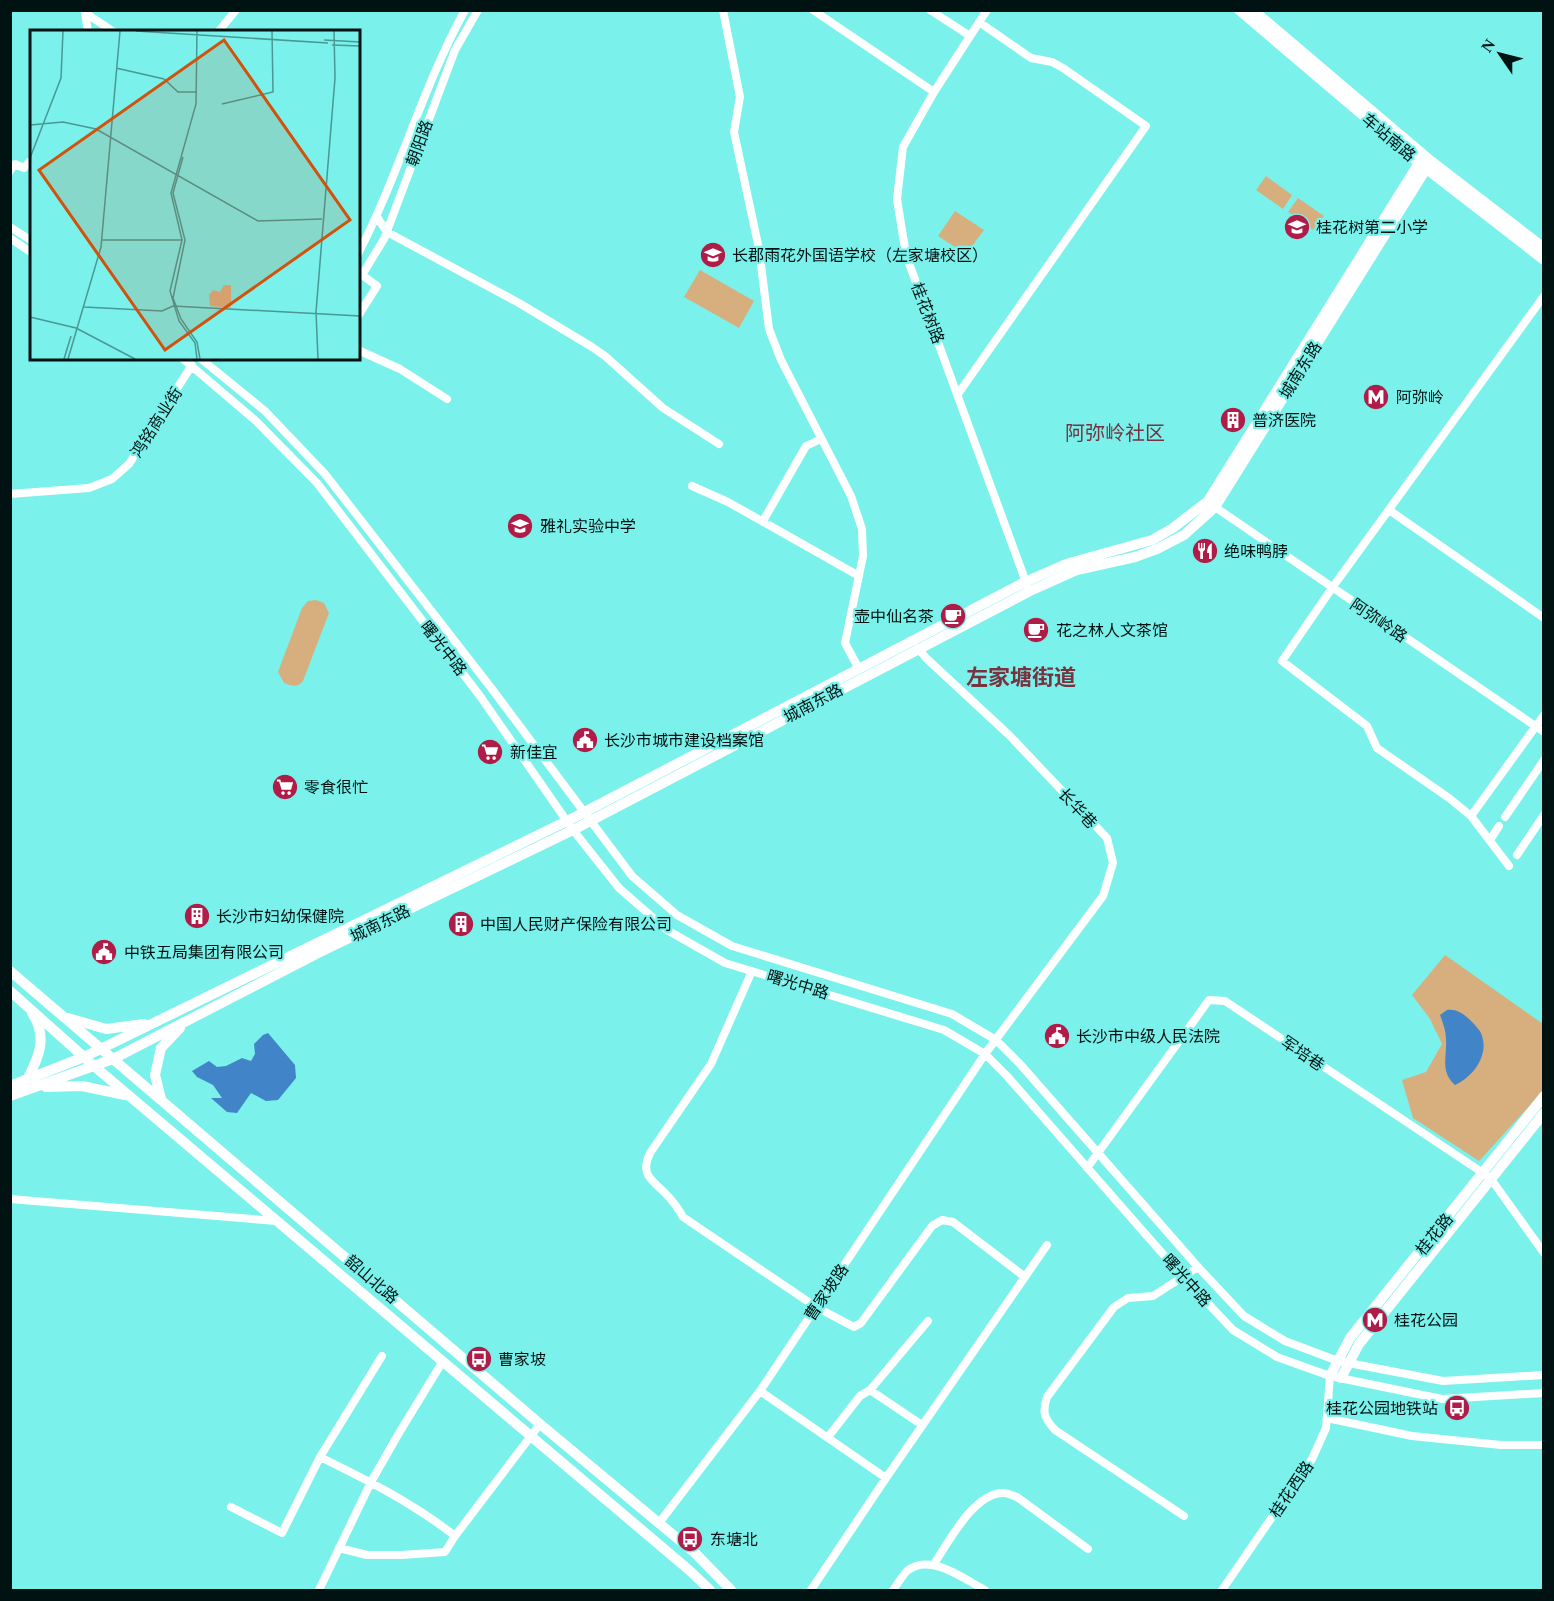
<svg xmlns="http://www.w3.org/2000/svg" width="1554" height="1601" font-family="'Times New Roman','Noto Sans SC',serif">
  <style>
    .green { fill: #d7af7f }
    .water { fill: #4284c8 }
    .lines { fill: none; stroke-linecap: round; stroke-linejoin: round }
    .minor { stroke: #fff; stroke-width: 8 }
    .major { stroke: #fff; stroke-width: 10 }
    .labels { text-anchor: middle; stroke-width: 4.5; stroke-linejoin: round; paint-order: stroke }
    .street-label { font-size: 16px; fill: #001212; stroke: #7af1eb }
    .poi-label { font-size: 16px; fill: #001212; stroke: #7af1eb; text-anchor: start }
    .quarter-label { font-size: 20px; fill: #79323f; stroke: #7af1eb }
    .district-label { font-size: 22px; font-weight: bold; fill: #79323f; stroke: #7af1eb }
    .inset-road { fill: none; stroke: #499894; stroke-width: 1.5 }
    .view { fill: #d1520d; fill-opacity: 0.15; stroke: #d1520d; stroke-width: 3 }
    .inset-edge { fill: none; stroke: #001212; stroke-width: 3 }
  </style>
  <rect width="100%" height="100%" fill="#7af1eb"/>
  <path class="green" d="M1266,176L1292,195L1283,209L1256,190Z
    M1298,198L1324,216L1313,230L1288,212Z
    M955,211L984,230L966,254L938,236Z
    M700,270L754,301L739,328L684,297Z
    M316,600L324,603L329,613L303,681C297,688 292,686 284,683L278,672L302,608L308,601Z
    M1445,955L1543,1024V1091L1479,1161L1413,1118L1402,1080L1426,1072L1442,1044L1430,1019L1412,995Z"/>
  <path class="water" d="M1447,1010C1457,1009 1464,1014 1471,1021C1475,1025 1481,1031 1482,1036C1489,1056 1472,1078 1455,1085C1440,1071 1447,1058 1446,1039C1446,1031 1443,1023 1440,1015Z
    M268,1033L295,1065L296,1078L278,1100L266,1101L251,1093L237,1113L227,1112L211,1098H222L213,1085L197,1077L192,1071L209,1061L217,1067L226,1066L242,1058L251,1061L255,1054L254,1044L263,1035Z"/>
  <g class="lines">
    <path class="minor" d="M723,10L740,97L734,132L759,249L769,329L781,360L851,496L862,529L863,556L845,643L859,669
      M813,10L934,92
      M930,10L970,36
      M987,10L934,92L903,147L897,199L906,255L1027,585
      M85,12L88,32
      M87,14L114,32
      M218,32L236,10
      M10,171L15,164L24,168L29,162L32,163
      M377,217L387,232L519,303L592,347L605,356L663,408L719,444
      M10,227L32,241
      M10,238L32,253
      M358,254C399,175 422,88 465,10
      M362,275L384,239L455,50L478,10
      M358,316L377,286L362,275L359,271
      M358,350L400,369L447,399
      M182,358L256,421L317,483L480,696L573,830L619,888L667,930L725,963L944,1030L985,1054L1007,1076L1183,1277L1233,1330L1277,1357L1330,1376L1442,1399L1544,1393
      M200,358L265,411L325,474L492,689L632,876L677,915L732,946L952,1014L996,1040L1020,1064L1198,1267L1244,1316L1285,1341L1338,1361L1443,1381L1544,1375
      M958,394L1146,126L1063,68L1052,62L1031,58L979,22
      M692,486L728,502L859,576
      M10,494L89,488L112,479L129,464L192,365
      M1215,507L1544,732
      M1389,510L1544,618
      M763,521L806,446L821,439
      M1471,816L1544,715
      M1505,817L1544,760
      M1490,840L1499,826
      M1517,855L1544,815
      M1509,866L1471,816L1449,798L1377,748L1367,726L1282,661L1332,588L1544,296
      M752,971L711,1064L650,1153C640,1175 651,1179 665,1193C672,1200 678,1208 683,1217L816,1307L854,1327L861,1323L932,1226L942,1220L953,1222L1025,1277
      M1087,1168L1209,1000L1225,1001L1483,1173L1491,1179L1544,1253
      M10,1199L276,1221
      M870,1390L922,1425
      M760,1391L886,1478
      M1327,1418L1412,1436L1501,1445H1544
      M828,1437L860,1396L870,1390L928,1321
      M320,1457C367,1480 413,1503 455,1536
      M231,1507L282,1533L320,1457L382,1356
      M1184,1516L1055,1430C1044,1418 1042,1412 1047,1397L1114,1307L1128,1298L1153,1296L1198,1267
      M659,1523L760,1391L985,1054L1103,896L1113,863L1107,838L1009,735L926,658L918,648
      M339,1548L367,1555H401L445,1552L455,1536L540,1424
      M934,1564C948,1543 974,1492 1004,1493C1008,1493 1013,1496 1017,1497L1088,1549
      M319,1590L371,1482L399,1433L443,1361
      M811,1590L886,1478L1047,1245
      M893,1590C897,1585 902,1576 907,1571C929,1552 964,1579 985,1590
      M1222,1590L1312,1459L1326,1428L1330,1376"/>
    <path class="major" d="M1239,10L1419,163L1544,260
      M1253,10L1431,161L1544,248
      M10,971L540,1424L696,1554L731,1590
      M10,991L94,1066L689,1570L710,1590
      M68,1018L106,1029L144,1024
      M27,1080C39,1057 48,1037 32,1013
      M10,1086L84,1057L575,817L1025,582L1066,564L1152,540L1173,528L1208,501L1424,155
      M46,1087L82,1086L125,1095
      M10,1096L113,1059L320,952L573,830L1030,591L1077,570L1135,557L1157,549L1184,535L1215,507L1431,161
      M161,1099L155,1075L161,1048L180,1028
      M1330,1376L1350,1338L1544,1096
      M1341,1378L1359,1344L1544,1113"/>
  </g>
  <defs>
    <g id="school-disc" transform="scale(1.35)"><circle r="9.5" fill="#af1c47" stroke="#7af1eb"/><path d="M0-5L7-2L0 1L-7-2ZM-4 1L0 2.5L4 1V4Q0 6-4 4Z" fill="#fff"/></g>
    <g id="metro-disc" transform="scale(1.35)"><circle r="9.5" fill="#af1c47" stroke="#7af1eb"/><path d="M-5.5 5V-5H-3L0 0L3-5H5.5V5H3V-.5L0 4L-3-.5V5Z" fill="#fff"/></g>
    <g id="building-disc" transform="scale(1.35)"><circle r="9.5" fill="#af1c47" stroke="#7af1eb"/><path d="M-4-6H4V6H1V3H-1V6H-4ZM-2.5-4.3h1.7v1.8h-1.7ZM.8-4.3h1.7v1.8H.8ZM-2.5-1h1.7V.8h-1.7ZM.8-1h1.7V.8H.8Z" fill="#fff"/></g>
    <g id="restaurant-disc" transform="scale(1.35)"><circle r="9.5" fill="#af1c47" stroke="#7af1eb"/><path d="M-5-6h1v4h1v-4h1v4h1v-4h1v5L-1.5 .5V6h-2V.5L-5-1ZM5-6V6H3V1.5H1.5Q1.5-4 5-6Z" fill="#fff"/></g>
    <g id="cafe-disc" transform="scale(1.35)"><circle r="9.5" fill="#af1c47" stroke="#7af1eb"/><path d="M-5.5-4.5H6V0H3Q3 3.5 0 3.5H-2.5Q-5.5 3.5-5.5 0ZM3-3.2v2h1.7v-2ZM-6 4.5H4V6H-6Z" fill="#fff"/></g>
    <g id="civic-disc" transform="scale(1.35)"><circle r="9.5" fill="#af1c47" stroke="#7af1eb"/><path d="M-.6-6.5H3V-4.5H.6V-3L4-1V1h2V6H-6V1h2V-1L-.6-3ZM-1.2 2.5V6h2.4V2.5Z" fill="#fff"/></g>
    <g id="supermarket-disc" transform="scale(1.35)"><circle r="9.5" fill="#af1c47" stroke="#7af1eb"/><path d="M-6-5.5h2.5l.6 2H6L4.5 2H-2.5L-4.4-4H-6ZM-1.5 3.2a1.3 1.3 0 1 0 .1 0ZM3 3.2a1.3 1.3 0 1 0 .1 0Z" fill="#fff"/></g>
    <g id="bus-disc" transform="scale(1.35)"><circle r="9.5" fill="#af1c47" stroke="#7af1eb"/><path d="M-5-6H5V4H4V6H2V4H-2V6H-4V4H-5ZM-3.5-4V0h7V-4ZM-3.5 1.2v1.5H-2V1.2ZM2 1.2v1.5H3.5V1.2Z" fill="#fff"/></g>
  </defs>
  <g fill-rule="evenodd">
    <use href="#school-disc" x="1297" y="227"/>
    <use href="#school-disc" x="713" y="255"/>
    <use href="#metro-disc" x="1376" y="397"/>
    <use href="#building-disc" x="1233" y="420"/>
    <use href="#school-disc" x="520" y="526"/>
    <use href="#restaurant-disc" x="1205" y="551"/>
    <use href="#cafe-disc" x="953" y="616"/>
    <use href="#cafe-disc" x="1036" y="630"/>
    <use href="#civic-disc" x="585" y="740"/>
    <use href="#supermarket-disc" x="490" y="752"/>
    <use href="#supermarket-disc" x="285" y="787"/>
    <use href="#building-disc" x="197" y="916"/>
    <use href="#building-disc" x="461" y="924"/>
    <use href="#civic-disc" x="104" y="952"/>
    <use href="#civic-disc" x="1057" y="1036"/>
    <use href="#metro-disc" x="1375" y="1320"/>
    <use href="#bus-disc" x="479" y="1359"/>
    <use href="#bus-disc" x="1457" y="1408"/>
    <use href="#bus-disc" x="690" y="1539"/>
  </g>
  <g class="labels">
    <g class="street-label">
      <text transform="translate(1389 137) rotate(40)" y="6">车站南路</text>
      <text transform="translate(419 143) rotate(-70)" y="6">朝阳路</text>
      <text transform="translate(928 313) rotate(69)" y="6">桂花树路</text>
      <text transform="translate(1300 370) rotate(-58)" y="6">城南东路</text>
      <text transform="translate(156 422) rotate(-57)" y="6">鸿铭商业街</text>
      <text transform="translate(1379 620) rotate(34)" y="6">阿弥岭路</text>
      <text transform="translate(444 648) rotate(52)" y="6">曙光中路</text>
      <text transform="translate(813 703) rotate(-28)" y="6">城南东路</text>
      <text transform="translate(1078 808) rotate(47)" y="6">长华巷</text>
      <text transform="translate(380 923) rotate(-26)" y="6">城南东路</text>
      <text transform="translate(798 984) rotate(17)" y="6">曙光中路</text>
      <text transform="translate(1303 1053) rotate(34)" y="6">军培巷</text>
      <text transform="translate(1434 1234) rotate(-51)" y="6">桂花路</text>
      <text transform="translate(372 1279) rotate(41)" y="6">韶山北路</text>
      <text transform="translate(1187 1280) rotate(48)" y="6">曙光中路</text>
      <text transform="translate(826 1292) rotate(-56)" y="6">曹家坡路</text>
      <text transform="translate(1291 1489) rotate(-56)" y="6">桂花西路</text>
    </g>
    <g class="poi-label">
      <text x="1316" y="233">桂花树第二小学</text>
      <text x="732" y="261">长郡雨花外国语学校（左家塘校区）</text>
      <text x="1396" y="403">阿弥岭</text>
      <text x="1252" y="426">普济医院</text>
      <text x="540" y="532">雅礼实验中学</text>
      <text x="1224" y="557">绝味鸭脖</text>
      <text x="934" y="622" text-anchor="end">壶中仙名茶</text>
      <text x="1056" y="636">花之林人文茶馆</text>
      <text x="604" y="746">长沙市城市建设档案馆</text>
      <text x="510" y="758">新佳宜</text>
      <text x="304" y="793">零食很忙</text>
      <text x="216" y="922">长沙市妇幼保健院</text>
      <text x="480" y="930">中国人民财产保险有限公司</text>
      <text x="124" y="958">中铁五局集团有限公司</text>
      <text x="1076" y="1042">长沙市中级人民法院</text>
      <text x="1394" y="1326">桂花公园</text>
      <text x="498" y="1365">曹家坡</text>
      <text x="1438" y="1414" text-anchor="end">桂花公园地铁站</text>
      <text x="710" y="1545">东塘北</text>
    </g>
    <g class="quarter-label">
      <text x="1115" y="440">阿弥岭社区</text>
    </g>
    <g class="district-label">
      <text x="1021" y="685">左家塘街道</text>
    </g>
  </g>
  <g transform="translate(30 30)">
    <rect width="330" height="330" fill="#7af1eb"/>
    <path d="M194,255H201V278L180,276L179,265L183,260L190,262Z" fill="#d7af7f"/>
    <path class="inset-road" d="M106,1L298,13M167,1L166,74L141,163L152,210L140,261L149,291L165,313L167,329M294,10L330,12M302,15L330,16M86,38L134,49L148,62H167M192,74L243,62L242,1M0,95L33,92L66,99L228,191L292,189M153,127L143,163L155,210L143,268L151,289L167,312L170,329M0,128L31,48L33,1M71,210H152M143,276L330,286M54,277L132,281L143,276M0,287L46,298L105,329M34,329L41,306M38,329L71,217L90,1M288,329L286,282L305,48L304,1"/>
    <path class="view" d="M194,10L320,190L135,320L9,140Z"/>
    <rect width="330" height="330" class="inset-edge"/>
  </g>
  <rect width="1554" height="1601" fill="none" stroke="#001212" stroke-width="24"/>
  <g transform="translate(1500 54) rotate(305)" stroke="#7af1eb" stroke-width="4.5" paint-order="stroke">
  <path d="M0-4.5L10 22L0 15L-10 22Z" fill="#001212"/>
  <text y="-9" font-size="16" font-weight="bold" text-anchor="middle" fill="#001212">N</text>
  </g>
</svg>
